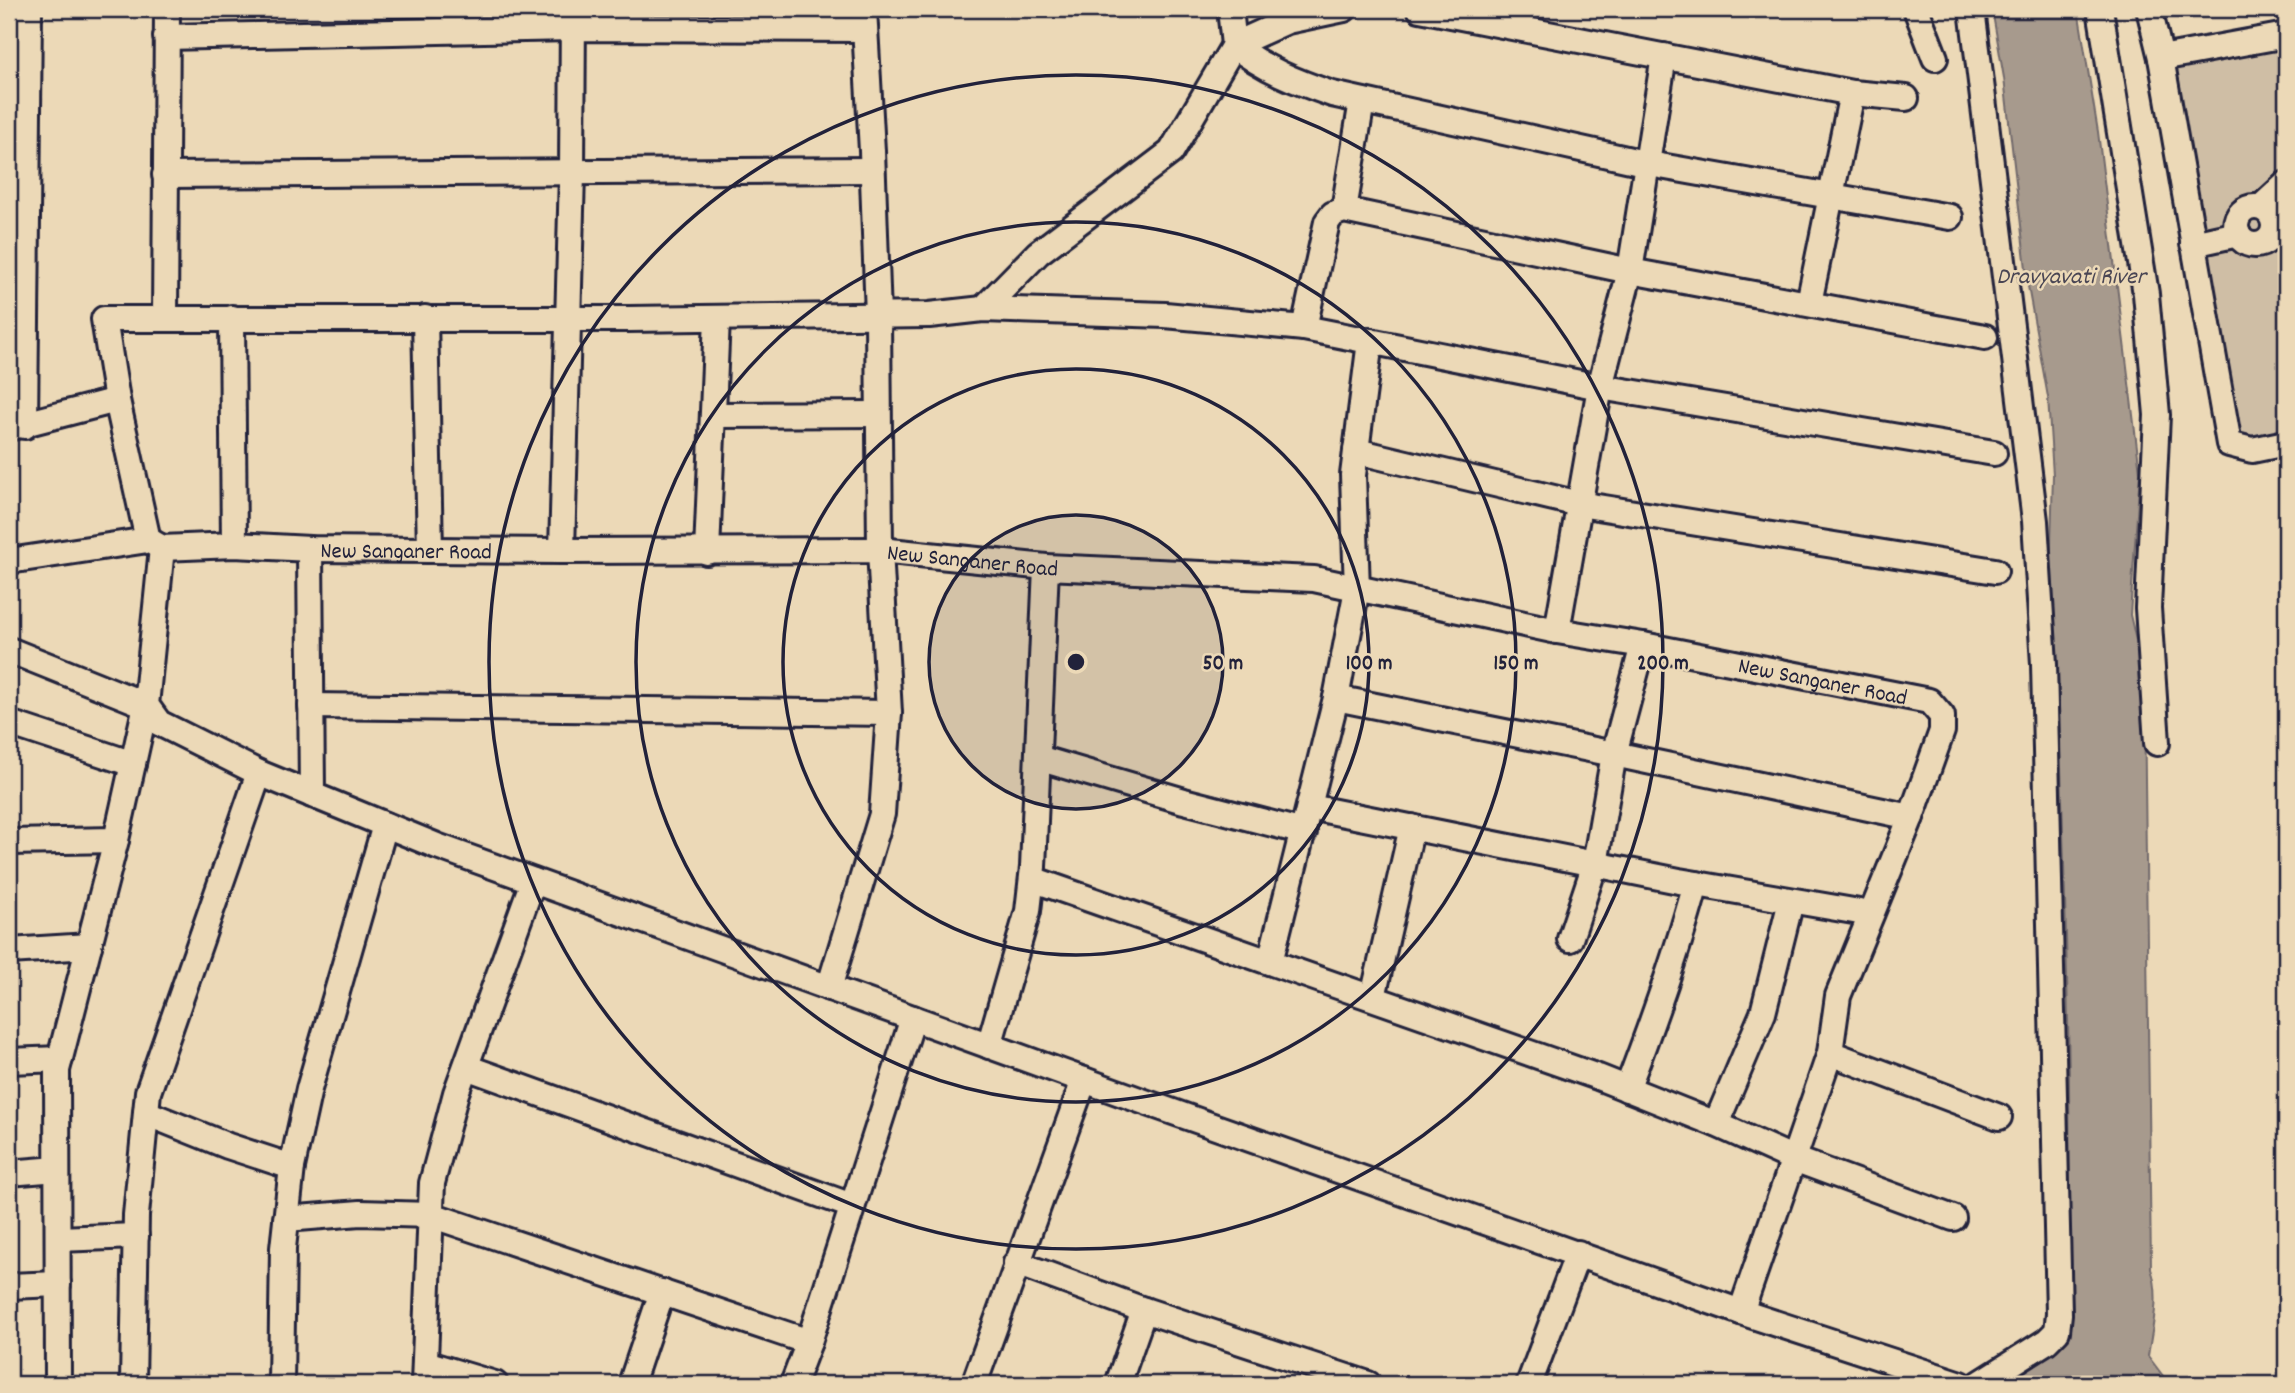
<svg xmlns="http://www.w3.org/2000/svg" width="2295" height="1393" font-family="Dekko,sans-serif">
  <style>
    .green { fill: #cfbea5; stroke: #787070; stroke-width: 2 }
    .water { fill: #a79a8d; stroke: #726a6c; stroke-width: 2 }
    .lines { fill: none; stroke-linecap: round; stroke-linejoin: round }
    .minor-casing { stroke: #22223b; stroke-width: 30 }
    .minor { stroke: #ecd9b7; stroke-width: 24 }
    .ring { fill: none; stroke: #22223b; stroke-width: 3.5 }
    .labels { text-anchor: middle; stroke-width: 5; stroke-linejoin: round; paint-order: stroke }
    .street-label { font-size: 23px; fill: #22223b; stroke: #ecd9b7 }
    .water-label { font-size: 24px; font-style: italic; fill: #4a4654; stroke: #ecd9b7 }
    .centre { fill: #22223b; stroke: #ecd9b7; stroke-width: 3.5 }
    .ring-label { font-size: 21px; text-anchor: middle; font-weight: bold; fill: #22223b; stroke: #ecd9b7; stroke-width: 5; stroke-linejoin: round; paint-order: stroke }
  </style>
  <rect width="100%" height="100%" fill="#ecd9b7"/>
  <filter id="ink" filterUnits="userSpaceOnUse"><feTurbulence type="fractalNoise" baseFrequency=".0143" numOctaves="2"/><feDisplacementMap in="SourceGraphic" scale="14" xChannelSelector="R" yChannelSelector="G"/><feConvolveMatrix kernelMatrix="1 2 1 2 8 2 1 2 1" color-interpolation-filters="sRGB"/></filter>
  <g filter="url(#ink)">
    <path class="green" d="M2286,37V443L2229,444L2161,58Z"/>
    <path class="water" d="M1992,9H2078L2098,132L2140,472L2130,615L2139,653L2144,698L2151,1269C2161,1296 2152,1329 2148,1356L2169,1384H1990L2067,1338C2074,1117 2065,896 2058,674L2049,615L2053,475L2048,397L2028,286L2004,78Z"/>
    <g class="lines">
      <g class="minor-casing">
        <g id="minor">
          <path d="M1230,9L1234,45C1263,69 1297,82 1332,94L1649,164L1950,217"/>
          <path d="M1420,9L1852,93L1906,98"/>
          <path d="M1916,9L1935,58"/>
          <path d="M1972,9L2035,521L2044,664L2059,1314L2057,1331L2047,1341L1979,1384"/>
          <path d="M2100,9L2146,294L2157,415L2148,608L2157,743"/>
          <path d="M2149,9L2161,58L2229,444L2252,450L2286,443"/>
          <path d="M166,37L573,28L865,29"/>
          <path d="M2161,58L2286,35"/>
          <path d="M165,175L872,170"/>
          <circle cx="2255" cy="226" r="19"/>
          <path d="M2261,207L2286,184"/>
          <path d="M1344,210L1362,101"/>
          <path d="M2193,244L2238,234"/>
          <path d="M1809,303L1852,93"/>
          <path d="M983,309L1038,253L1171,152L1234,45L1287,21L1344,9"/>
          <path d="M232,318L234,545"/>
          <path d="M425,318L430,550"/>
          <path d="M165,319L167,9"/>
          <path d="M1304,328L1327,222L1333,214L1344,210L1630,271L1985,337"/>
          <path d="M713,415L878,414"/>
          <path d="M25,426L29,9"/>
          <path d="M9,428L117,400"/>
          <path d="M1356,451L1579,504L1995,571"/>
          <path d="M148,540L117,400L104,319H629L929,315L983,309L1165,315L1304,328L1600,387L1994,453"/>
          <path d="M162,548L146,705L159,723L259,773L437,846L1142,1101L1741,1312L1961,1384"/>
          <path d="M310,549L312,795"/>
          <path d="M562,551L572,173L573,9"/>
          <path d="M707,552L717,318"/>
          <path id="s1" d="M9,561L148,540L162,548L234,545L310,549L562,551L880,550L1046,567L1314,579L1557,631L1643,645L1929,701L1942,716V731L1911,817L1838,996L1830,1053L1741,1312"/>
          <path d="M1557,631L1600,387L1630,271L1664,56"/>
          <path d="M9,650L146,705L116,840L9,842"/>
          <path d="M1336,698L1614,754L1911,817"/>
          <path d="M311,706L889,713"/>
          <path d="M9,723L133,764"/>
          <path d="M1038,758L1184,801L1304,832"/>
          <path d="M1310,807L1679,881L1871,914"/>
          <path d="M1032,879L1598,1077L1716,1124L1794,1159L1953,1218"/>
          <path d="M1570,939L1595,864L1614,754L1643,645"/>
          <path d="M9,951L89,946"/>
          <path d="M1270,962L1336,698L1357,589L1353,475L1370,341"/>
          <path d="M829,988L882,814L889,713L880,550L878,316L872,151L864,9"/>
          <path d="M1373,997L1412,827"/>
          <path d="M989,1046L1028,911L1033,867L1046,567"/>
          <path d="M1830,1053L1999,1117"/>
          <path d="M9,1061L60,1059"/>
          <path d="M466,1067L852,1206"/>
          <path d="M1627,1089C1653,1021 1677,954 1696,884"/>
          <path d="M146,1113L228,1146L292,1167"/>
          <path d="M1716,1124L1763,1013L1791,901"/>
          <path d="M9,1173L57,1169"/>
          <path d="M286,1219L360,1213L431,1215L809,1342"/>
          <path d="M58,1239L136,1236"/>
          <path d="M1016,1263L1144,1310L1368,1384"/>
          <path d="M9,1286L58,1284"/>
          <path d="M425,1363L495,1384"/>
          <path d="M58,1384L57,1070L116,840"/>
          <path d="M133,1384L136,1215L148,1092L259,773"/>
          <path d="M281,1384L283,1248L292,1167L309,1089L385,825"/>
          <path d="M424,1384L432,1183L456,1093L533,881"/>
          <path d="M631,1384L662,1292"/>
          <path d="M793,1384L809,1342L913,1018"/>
          <path d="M974,1384L1084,1080"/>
          <path d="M1118,1384L1144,1310"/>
          <path d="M1529,1384L1578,1253"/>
        </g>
      </g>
      <use href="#minor" class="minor"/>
    </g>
  </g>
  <circle cx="1076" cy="662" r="147" fill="#22223b" fill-opacity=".12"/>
  <g class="ring">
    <circle cx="1076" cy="662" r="147"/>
    <circle cx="1076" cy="662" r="293"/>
    <circle cx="1076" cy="662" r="440"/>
    <circle cx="1076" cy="662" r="587"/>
  </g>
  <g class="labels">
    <g class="street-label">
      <text dy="8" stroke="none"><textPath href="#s1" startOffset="401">New Sanganer Road</textPath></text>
      <text dy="8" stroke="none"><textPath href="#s1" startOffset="968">New Sanganer Road</textPath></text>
      <text dy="8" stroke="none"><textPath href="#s1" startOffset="1829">New Sanganer Road</textPath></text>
    </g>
    <g class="water-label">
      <text x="2071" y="283">Dravyavati River</text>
    </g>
  </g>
  <circle cx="1076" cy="662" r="10" class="centre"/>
  <g class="ring-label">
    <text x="1223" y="669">50 m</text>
    <text x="1369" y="669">100 m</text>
    <text x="1516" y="669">150 m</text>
    <text x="1663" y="669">200 m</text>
  </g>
  <rect width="2295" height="1393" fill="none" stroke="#ecd9b7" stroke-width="35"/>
  <rect x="18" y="18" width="2260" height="1358" fill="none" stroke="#22223b" stroke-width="2.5" filter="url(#ink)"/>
</svg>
